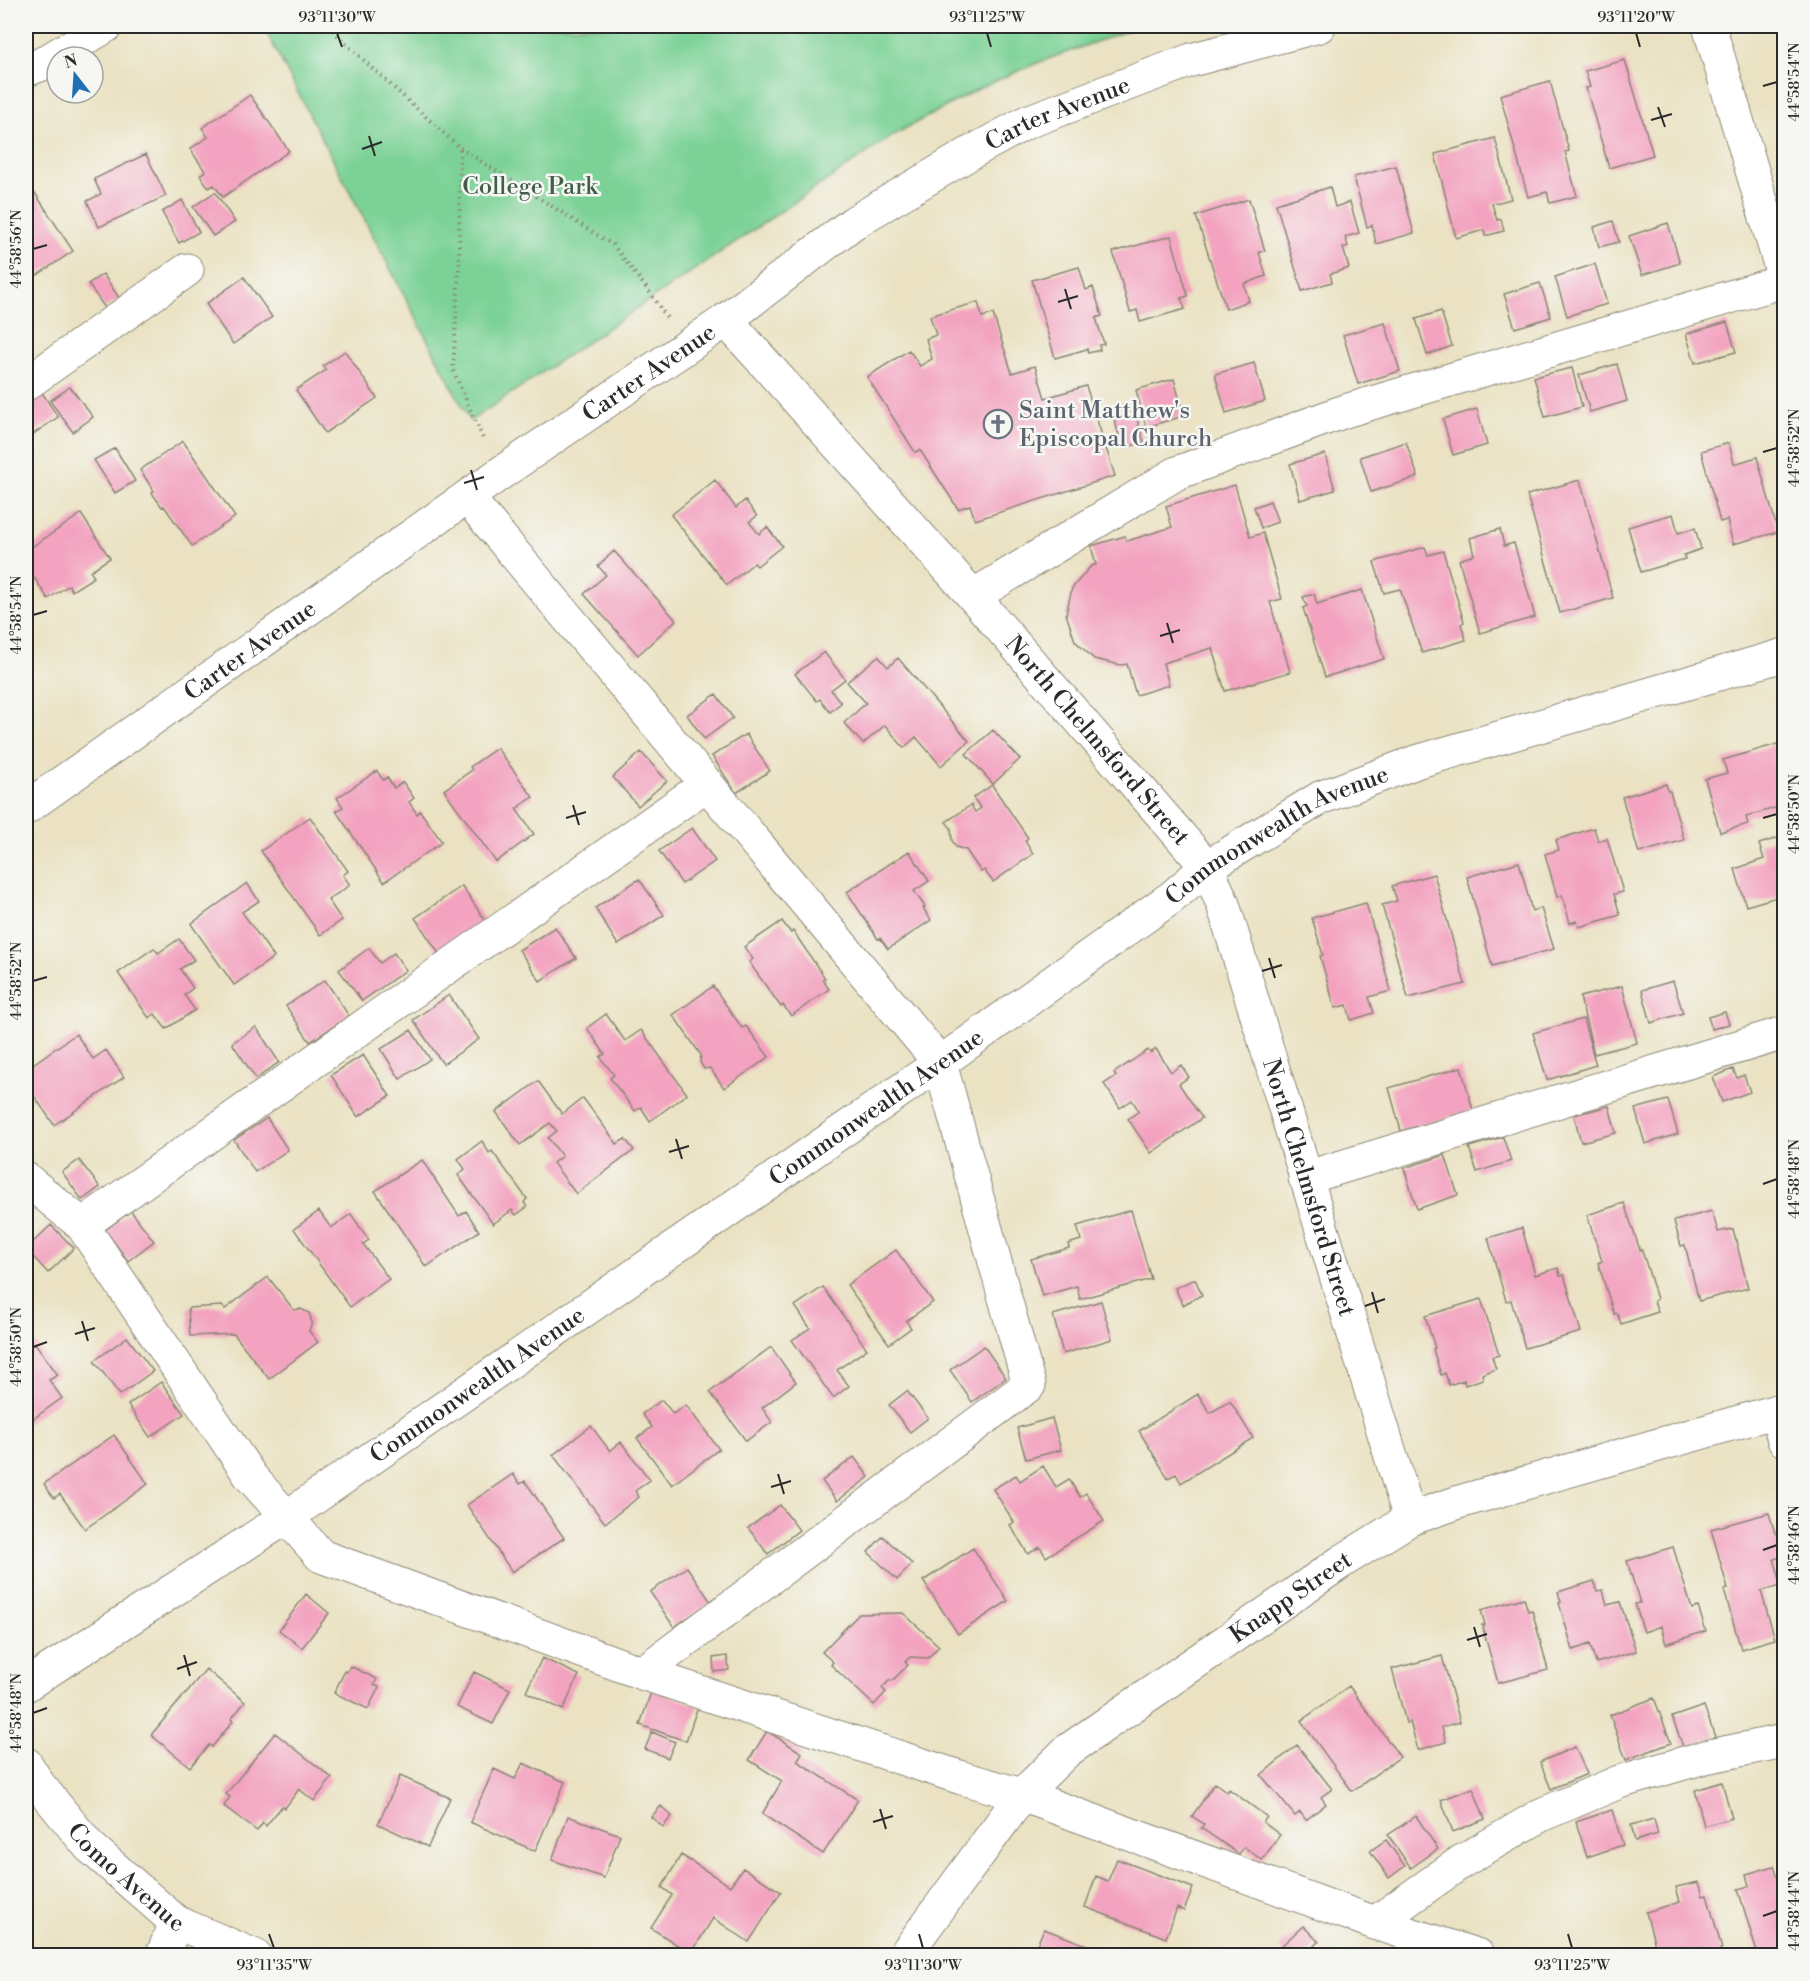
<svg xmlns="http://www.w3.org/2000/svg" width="1810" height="1981" font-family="'Libre Bodoni',serif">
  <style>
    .green { fill: #7cd296; stroke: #547e60; stroke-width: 1.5 }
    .building { fill: #f3a2bf }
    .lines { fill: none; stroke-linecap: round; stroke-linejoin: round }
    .minor-casing { stroke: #8a8676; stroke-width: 35 }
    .major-casing { stroke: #8a8676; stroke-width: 35 }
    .path { stroke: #8a8676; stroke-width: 4; stroke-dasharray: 1.5 4.5; stroke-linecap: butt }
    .minor { stroke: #fff; stroke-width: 33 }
    .major { stroke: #fff; stroke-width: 33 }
    .ticks { fill: none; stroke: #2b2b2b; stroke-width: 2 }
    .labels { text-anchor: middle; stroke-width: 5; stroke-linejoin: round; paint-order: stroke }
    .street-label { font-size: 24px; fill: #2b2b2b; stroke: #f6f6f2 }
    .park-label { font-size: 24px; fill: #435d4b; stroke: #f6f6f2 }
    .worship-label { font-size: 24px; fill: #5b616d; stroke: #f6f6f2; text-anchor: start }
    .neatline { fill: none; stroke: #2b2b2b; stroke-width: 2 }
    .ticks-label { font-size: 15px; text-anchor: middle; fill: #2b2b2b }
  </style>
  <rect width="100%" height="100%" fill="#f6f6f2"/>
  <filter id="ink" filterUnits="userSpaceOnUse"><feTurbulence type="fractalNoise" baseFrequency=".0167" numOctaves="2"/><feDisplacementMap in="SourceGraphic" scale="12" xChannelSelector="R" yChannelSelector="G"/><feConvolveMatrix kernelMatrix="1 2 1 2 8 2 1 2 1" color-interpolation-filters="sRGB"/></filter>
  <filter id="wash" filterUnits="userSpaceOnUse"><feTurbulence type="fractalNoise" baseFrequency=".008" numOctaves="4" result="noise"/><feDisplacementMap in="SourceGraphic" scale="24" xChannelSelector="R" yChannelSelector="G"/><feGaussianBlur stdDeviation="1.35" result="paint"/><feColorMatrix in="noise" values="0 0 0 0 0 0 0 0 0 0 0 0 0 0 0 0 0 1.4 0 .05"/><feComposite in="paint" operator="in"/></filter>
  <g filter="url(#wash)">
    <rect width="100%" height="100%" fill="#eae2c2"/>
    <path class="green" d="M263,26H1140L1037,63L980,88L897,133L470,421Z"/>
    <g id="blocks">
      <path class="building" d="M1625,60L1653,155L1609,168L1586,88L1590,87L1585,71Z
        M1550,81L1569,151L1565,152L1577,196L1550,203L1547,192L1528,197L1500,95Z
        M250,95L289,151L223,197L214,185L209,188L200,175L205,171L190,149L208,137L202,128Z
        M1495,138L1511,199L1492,204L1497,220L1501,219L1504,231L1485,236L1484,230L1456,238L1435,154Z
        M146,154L166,196L99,227L87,201L101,194L94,179Z
        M1396,166L1414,233L1376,244L1372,225L1367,227L1354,177Z
        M1330,187L1335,207L1350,202L1359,233L1345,237L1348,246L1343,248L1349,268L1330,274L1332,282L1302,291L1276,204Z
        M215,192L235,222L213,236L193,207Z
        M35,193L73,251L27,282L26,200Z
        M1249,199L1265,251L1259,252L1266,276L1244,284L1249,301L1226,309L1196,216Z
        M182,200L199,232L179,243L162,212Z
        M1613,221L1619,242L1599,247L1594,227Z
        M1668,223L1680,263L1642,275L1629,236Z
        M1171,236L1188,296L1181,298L1185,309L1140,322L1137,310L1130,312L1113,252Z
        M1595,264L1607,304L1567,316L1555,277Z
        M1079,267L1086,290L1093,287L1102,316L1096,318L1104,344L1099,345L1100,350L1088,353L1087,349L1055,358L1032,280Z
        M103,274L120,299L105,308L88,284Z
        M244,277L272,317L233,344L206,304Z
        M1540,283L1551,317L1515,328L1504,294Z
        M978,302L982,317L993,314L1012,373L1035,366L1045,398L1086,386L1115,476L975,520L970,505L958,509L920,450L915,452L867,377L909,350L920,366L932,359L926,339L936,335L930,316Z
        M1441,311L1452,346L1427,355L1416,319Z
        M1727,322L1736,352L1695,363L1686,334Z
        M1385,323L1400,371L1358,384L1343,335Z
        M345,351L377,398L325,433L296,390L326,370L323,366Z
        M1254,363L1265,401L1226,413L1215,374Z
        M1617,364L1627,401L1590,412L1579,375Z
        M1572,368L1582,407L1545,417L1534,377Z
        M1174,379L1184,416L1146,427L1136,390Z
        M70,387L93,417L73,432L50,401Z
        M39,388L58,417L26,439V398Z
        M1133,406L1144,442L1123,448L1112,412Z
        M1477,409L1487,445L1453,455L1443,419Z
        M183,441L235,517L192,546L164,506L162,507L152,493L154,491L140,470Z
        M1406,442L1418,477L1371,492L1360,457Z
        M1729,443L1734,464L1757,457L1778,532L1733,544L1727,520L1720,522L1701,451Z
        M115,448L135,481L115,493L94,460Z
        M1325,454L1335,490L1300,500L1290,464Z
        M715,480L736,508L745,500L757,516L749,522L759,534L767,527L782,546L757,566L754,563L727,585L671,515Z
        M1580,480L1613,598L1560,613L1527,495Z
        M1235,485L1250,537L1263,533L1282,599L1270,602L1290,672L1225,691L1212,648L1163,663L1169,685L1136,695L1127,664L1121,665L1094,659L1075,641L1066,614L1072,588L1091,566L1096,565L1091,546L1125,536L1127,541L1172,527L1166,506Z
        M1270,501L1278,522L1261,528L1254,507Z
        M81,514L110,558L90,571L94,577L72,591L69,585L48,599L26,565V551Z
        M1673,514L1678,533L1695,528L1701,549L1684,555L1685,559L1641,572L1628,527Z
        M1500,529L1504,546L1514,543L1535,617L1480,633L1459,560L1474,555L1470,538Z
        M1425,547L1428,555L1443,551L1464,622L1461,624L1466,640L1422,653L1400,589L1384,593L1374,562Z
        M614,551L676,620L638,655L584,594L606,575L598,566Z
        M1362,590L1384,659L1325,677L1303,608L1307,606L1303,597L1314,594L1317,604Z
        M824,652L845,679L831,690L841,703L830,712L820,699L817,701L795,674Z
        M878,656L888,667L898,658L969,741L941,766L916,737L904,748L885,725L863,744L844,723L866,703L847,682Z
        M716,694L733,718L704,739L687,715Z
        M993,730L1020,759L993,784L966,754Z
        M746,734L770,771L736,793L712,756Z
        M1784,742V805L1746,817L1748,824L1720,832L1705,779L1727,773L1723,760Z
        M497,748L533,797L516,809L534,834L496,862L444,790L472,770L470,767Z
        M641,752L667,781L638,806L613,777Z
        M377,771L383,780L387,777L394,788L403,782L414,798L409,802L417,814L420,811L442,842L384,882L336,811L343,807L337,798Z
        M1666,784L1668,791H1670L1684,840L1639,853L1622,797Z
        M992,785L1028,838L1025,841L1033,854L993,882L984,870L981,872L966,850L956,847L952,840L951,828L946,822L971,805L975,812L981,808L973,798Z
        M310,817L348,871L343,875L350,885L328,900L342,920L320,935L261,851Z
        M692,828L715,861L682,884L659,851Z
        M1594,828L1598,841L1607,838L1623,892L1614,894L1620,915L1579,927L1577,921L1570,923L1562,895L1557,897L1545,854L1559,850L1556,840Z
        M1784,836V895L1746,906L1735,869L1764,859L1759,844Z
        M909,851L929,881L914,891L925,907L923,908L931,920L888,949L880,938L878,939L847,892Z
        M1519,862L1532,911L1541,908L1554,949L1492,966L1467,877Z
        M1434,874L1465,984L1408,998L1382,905L1397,901L1392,886Z
        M639,879L664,915L618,945L595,908Z
        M247,883L259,901L242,912L274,957L234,985L191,924Z
        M462,886L487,923L440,955L415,918Z
        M1366,903L1391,991L1369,997L1374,1013L1351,1020L1347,1005L1335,1008L1320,956L1323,955L1312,918Z
        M782,921L791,933L793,931L825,978L822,979L829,989L791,1016L783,1005L781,1007L749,962L753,959L744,947Z
        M555,927L576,958L540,981L519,950Z
        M179,939L194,960L180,969L193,988L184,995L195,1010L166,1029L155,1014L149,1018L118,973L154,948L158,953Z
        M369,948L380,963L394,953L406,970L362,1001L339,970Z
        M325,980L349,1016L310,1042L286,1006Z
        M1673,981L1683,1013L1651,1023L1642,990Z
        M713,986L742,1028L746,1026L769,1057L724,1088L710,1068L704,1069L700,1062L701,1055L673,1015Z
        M1622,986L1637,1043L1594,1054L1580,997Z
        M449,995L479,1039L443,1064L413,1020Z
        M1725,1012L1729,1024L1712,1029L1708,1017Z
        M606,1014L625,1041L641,1030L687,1094L650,1121L641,1107L635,1111L610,1078L614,1075L600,1057L605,1054L587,1028Z
        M1583,1019L1596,1065L1547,1080L1533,1033Z
        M256,1027L279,1062L256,1079L232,1043Z
        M411,1030L430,1059L400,1079L381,1049Z
        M76,1034L93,1059L106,1050L124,1077L54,1125L26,1084V1069Z
        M1156,1049L1171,1072L1181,1065L1189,1077L1179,1084L1202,1118L1151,1153L1128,1119L1139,1111L1132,1100L1120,1108L1104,1084L1116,1076L1114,1073L1148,1050L1150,1053Z
        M363,1055L390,1096L358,1117L331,1075Z
        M1461,1067L1473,1110L1401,1131L1389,1088Z
        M1733,1069L1737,1078L1744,1075L1750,1092L1722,1102L1713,1077Z
        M538,1081L562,1114L583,1098L617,1144L625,1139L634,1150L576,1194L553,1163L562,1156L548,1138L557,1131L550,1123L520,1145L496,1112Z
        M1668,1100L1678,1134L1645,1144L1635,1109Z
        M1609,1106L1616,1133L1581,1142L1574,1115Z
        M267,1118L288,1150L255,1172L234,1140Z
        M1503,1137L1511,1161L1477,1172L1469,1147Z
        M482,1141L489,1153L492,1151L527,1199L524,1202L527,1207L516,1215L512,1210L493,1224L458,1175L465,1169L458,1159Z
        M1445,1155L1458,1195L1417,1209L1404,1168Z
        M79,1160L100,1187L82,1200L62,1172Z
        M422,1160L459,1216L466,1211L479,1231L426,1267L375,1191Z
        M1624,1203L1640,1250H1642L1657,1299L1654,1301L1658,1312L1621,1324L1617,1313L1614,1314L1598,1263L1602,1261L1587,1215Z
        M1131,1210L1151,1279L1080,1299L1077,1286L1042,1296L1031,1259L1069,1248L1068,1244L1081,1240L1077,1226Z
        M131,1211L154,1241L128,1261L105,1230Z
        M319,1211L331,1228L351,1214L369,1240L363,1244L389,1279L350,1307L294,1229Z
        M1712,1211L1718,1232L1733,1229L1748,1288L1699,1301L1685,1245L1681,1246L1674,1221Z
        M51,1225L74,1248L48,1273L26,1249Z
        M1522,1228L1535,1275L1558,1268L1560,1276L1564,1275L1581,1332L1525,1348L1511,1300L1506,1301L1488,1238Z
        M896,1250L933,1302L906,1321L911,1328L889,1344L847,1285Z
        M268,1277L294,1310L301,1309L309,1313L312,1322L309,1331L318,1342L269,1379L234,1334L190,1336L188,1308L222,1306L225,1309Z
        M1195,1279L1202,1295L1183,1305L1175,1288Z
        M823,1287L867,1349L837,1370L849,1386L833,1398L792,1340L810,1328L795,1306Z
        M1481,1299L1499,1355L1492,1357L1496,1369L1482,1374L1483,1379L1465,1385L1464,1380L1449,1385L1445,1373L1441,1375L1433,1349L1435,1348L1425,1316Z
        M1101,1301L1112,1339L1063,1354L1053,1315Z
        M127,1337L153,1371L120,1395L94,1361Z
        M35,1343L58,1375L49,1380L62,1398L26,1424V1350Z
        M984,1346L1006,1378L972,1402L950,1370Z
        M771,1347L796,1382L762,1408L772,1422L746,1441L710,1392Z
        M161,1382L184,1414L150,1437L128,1405Z
        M907,1391L928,1418L910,1432L889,1405Z
        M1198,1394L1210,1413L1230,1401L1253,1438L1181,1483L1176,1474L1168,1478L1139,1431Z
        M662,1400L673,1414L686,1405L719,1449L672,1485L637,1438L652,1427L642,1414Z
        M1052,1418L1061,1450L1026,1459L1017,1428Z
        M591,1426L610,1451L621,1442L650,1480L635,1491L639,1497L605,1523L553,1455Z
        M114,1435L148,1484L85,1529L60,1494L54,1498L44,1484Z
        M854,1457L869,1477L837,1501L822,1481Z
        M1043,1466L1056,1487L1069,1479L1080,1497L1086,1493L1104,1521L1046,1557L1040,1547L1028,1554L1010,1525L1014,1522L993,1489L1016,1475L1020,1481Z
        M513,1474L520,1484L525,1481L564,1538L512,1572L467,1505Z
        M780,1505L799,1530L768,1554L748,1528Z
        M1769,1513L1775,1533L1781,1537L1784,1548L1781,1557L1774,1559L1782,1586L1761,1591L1775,1639L1741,1649L1724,1590L1728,1589L1711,1529Z
        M883,1536L912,1564L897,1580L868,1552Z
        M1673,1547L1692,1609L1698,1607L1706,1631L1666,1644L1661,1626L1644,1632L1635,1604L1640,1603L1627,1561Z
        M973,1548L1008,1601L958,1634L923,1581Z
        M687,1567L711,1602L674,1627L650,1592Z
        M1594,1581L1597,1591L1603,1590L1607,1605L1620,1602L1636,1651L1596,1663L1590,1644L1573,1650L1559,1603L1561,1602L1558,1592Z
        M306,1594L329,1613L302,1648L279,1630Z
        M1524,1598L1528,1611L1532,1610L1548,1670L1498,1683L1482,1625H1485L1481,1610Z
        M903,1613L939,1646L928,1658L910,1657L905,1662L908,1665L892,1681L890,1680L882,1688L886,1692L874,1705L831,1665L833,1662L822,1652L859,1614Z
        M727,1656L729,1670L714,1672L713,1658Z
        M1442,1656L1460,1722L1442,1727L1446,1742L1418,1750L1410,1722L1406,1723L1392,1669Z
        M542,1658L579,1675L563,1710L526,1692Z
        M350,1666L377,1679L374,1685L379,1687L368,1709L334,1693L345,1671L347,1672Z
        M206,1669L245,1702L231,1719L233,1721L212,1747L209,1745L190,1767L151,1735Z
        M474,1672L510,1689L493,1724L457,1707Z
        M1349,1686L1400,1757L1352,1791L1301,1721Z
        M652,1689L698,1706L686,1741L640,1725Z
        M1654,1698L1671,1743L1626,1760L1610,1715Z
        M1704,1706L1715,1737L1684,1749L1672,1717Z
        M767,1731L802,1753L797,1761L858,1800L823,1854L762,1814L782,1781L749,1760Z
        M652,1732L675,1742L668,1758L645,1749Z
        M275,1733L332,1778L314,1801L299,1789L285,1808L282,1806L266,1826L263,1823L257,1831L224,1806L230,1797L226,1794Z
        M1297,1745L1332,1789L1321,1797L1326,1804L1306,1820L1300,1812L1295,1816L1261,1775Z
        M1575,1747L1587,1774L1551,1789L1540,1762Z
        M523,1763L565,1782L535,1851L470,1822L494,1769L515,1779Z
        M400,1776L450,1798L428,1847L378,1824Z
        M1722,1782L1732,1818L1704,1826L1695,1790Z
        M1215,1783L1227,1792L1229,1789L1267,1817L1263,1822L1280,1835L1262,1860L1244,1847L1239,1854L1201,1828L1204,1824L1192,1816Z
        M1473,1788L1485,1819L1453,1832L1441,1800Z
        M661,1806L672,1816L663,1827L651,1817Z
        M1612,1810L1623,1845L1587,1857L1576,1822Z
        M568,1816L620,1835L604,1878L552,1860Z
        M1416,1816L1438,1849L1411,1868L1388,1835Z
        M1654,1819L1658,1834L1635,1841L1631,1825Z
        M1386,1840L1405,1866L1389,1878L1370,1851Z
        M681,1855L730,1886L743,1868L781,1892L749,1942L713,1918L691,1954L651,1928L672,1895L662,1887Z
        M1117,1859L1193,1888L1184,1911L1177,1908L1166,1938L1085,1907L1096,1876L1108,1881Z
        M1774,1866L1778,1879L1784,1877V1955L1758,1956L1738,1889L1749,1886L1746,1874Z
        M1699,1882L1703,1896L1707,1895L1722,1949H1720L1722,1956H1658L1646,1912L1680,1902L1676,1887Z
        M1303,1926L1319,1942L1304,1956H1286L1279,1948Z
        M1044,1929L1113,1955L1112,1956H1032Z"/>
    </g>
  </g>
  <g filter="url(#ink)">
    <use href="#blocks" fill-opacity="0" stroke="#8a8676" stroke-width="1.5"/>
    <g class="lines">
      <g class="minor-casing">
        <g id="minor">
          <path d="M1709,26L1784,278"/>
          <path d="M26,70L42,64L106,26"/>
          <path id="s1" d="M726,320L973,596L1207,867L1223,904L1410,1519"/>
          <path d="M26,384L187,270"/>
          <path d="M467,497L940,1063L1029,1385L642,1673"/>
          <path d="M973,596L1177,473L1345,411L1784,281"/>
          <path id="s2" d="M26,808L498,475L726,320L853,223L972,152L1027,122L1191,60L1319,26"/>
          <path d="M1305,1178L1784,1033"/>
          <path d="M26,1179L82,1225L251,1477L321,1556L642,1673L962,1778L1022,1795L1375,1923L1479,1956"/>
          <path d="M82,1225L707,784"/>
          <path d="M1776,1411L1784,1440"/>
          <path id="s3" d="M26,1685L287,1517L940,1063L1172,897L1207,867L1320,798L1416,762L1784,655"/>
          <path d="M1375,1923L1461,1862L1541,1815L1619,1782L1705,1757L1784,1741"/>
          <path d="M162,1956L176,1922"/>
          <path id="s4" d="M904,1956L1022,1795L1067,1751L1341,1562L1410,1519L1459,1502L1784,1409"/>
        </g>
      </g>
      <g class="major-casing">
        <g id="major">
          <path id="s5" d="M26,1764L39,1785L89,1846L176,1922L255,1956"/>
        </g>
      </g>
      <path class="path" d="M329,26L346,44L460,148L459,267L453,370L484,441
        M460,148L613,245L654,298L667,318"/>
      <use href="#minor" class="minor"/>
      <use href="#major" class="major"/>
    </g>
  </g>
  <path class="ticks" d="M337,33L342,47M987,33L991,47M1636,33L1640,47M1763,86L1777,82M1658,107L1665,127M1651,120L1672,114M369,136L375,156M362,149L382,142M33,249L47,245M1065,289L1071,309M1058,302L1078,296M1763,452L1777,448M471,470L477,490M464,483L484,477M33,615L47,611M1167,623L1173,643M1160,636L1180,630M573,805L579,825M566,818L586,812M1763,818L1777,814M1269,958L1275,978M1262,971L1282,965M33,981L47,977M676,1139L682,1159M669,1152L689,1146M1763,1184L1777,1179M1372,1292L1378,1313M1365,1306L1385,1299M82,1321L88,1341M75,1334L95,1328M33,1347L47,1342M778,1474L784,1494M771,1487L791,1481M1763,1550L1777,1545M1474,1627L1480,1647M1467,1640L1487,1634M184,1655L190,1676M177,1669L197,1662M33,1713L47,1708M880,1809L886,1829M873,1822L893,1816M1763,1916L1777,1911M269,1934L274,1948M919,1934L923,1948M1568,1934L1572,1948"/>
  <defs>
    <g id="church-ring" transform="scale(1.5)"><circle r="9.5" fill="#f6f6f2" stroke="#6b7280" stroke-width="1.5"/><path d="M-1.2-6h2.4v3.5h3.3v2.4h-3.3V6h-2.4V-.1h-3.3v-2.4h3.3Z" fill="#6b7280"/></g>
  </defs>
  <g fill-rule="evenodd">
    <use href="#church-ring" x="998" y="424"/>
  </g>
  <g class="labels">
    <g class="street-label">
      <text dy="8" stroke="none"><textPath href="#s2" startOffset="1246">Carter Avenue</textPath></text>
      <text dy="8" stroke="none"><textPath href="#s2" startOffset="760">Carter Avenue</textPath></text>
      <text dy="8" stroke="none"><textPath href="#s2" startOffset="274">Carter Avenue</textPath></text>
      <text dy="8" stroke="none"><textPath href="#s1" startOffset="561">North Chelmsford Street</textPath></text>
      <text dy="8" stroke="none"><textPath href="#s3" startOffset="1514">Commonwealth Avenue</textPath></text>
      <text dy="8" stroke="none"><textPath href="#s3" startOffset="1028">Commonwealth Avenue</textPath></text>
      <text dy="8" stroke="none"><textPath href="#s1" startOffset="1065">North Chelmsford Street</textPath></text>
      <text dy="8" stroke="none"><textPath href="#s3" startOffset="542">Commonwealth Avenue</textPath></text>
      <text dy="8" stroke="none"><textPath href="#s4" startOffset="534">Knapp Street</textPath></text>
      <text dy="8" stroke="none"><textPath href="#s5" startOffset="152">Como Avenue</textPath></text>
    </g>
    <g class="park-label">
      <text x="530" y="194">College Park</text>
    </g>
    <g class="worship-label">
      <text x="1019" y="418">Saint Matthew's<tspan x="1019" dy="28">Episcopal Church</tspan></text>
    </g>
  </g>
  <rect width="1810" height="1981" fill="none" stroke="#f6f6f2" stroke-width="66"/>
  <g transform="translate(75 75) rotate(343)"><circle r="28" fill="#f6f6f2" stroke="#a5a5a2" stroke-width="1.5"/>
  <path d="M0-4.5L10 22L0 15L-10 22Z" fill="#1f6fb2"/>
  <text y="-9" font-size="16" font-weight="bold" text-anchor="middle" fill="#2b2b2b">N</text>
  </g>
  <rect x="33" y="33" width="1744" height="1915" class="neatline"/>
  <g class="ticks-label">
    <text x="337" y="22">93°11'30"W</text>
    <text x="987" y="22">93°11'25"W</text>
    <text x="1636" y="22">93°11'20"W</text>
    <text transform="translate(1794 82) rotate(-90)" y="5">44°58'54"N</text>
    <text transform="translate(16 249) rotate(-90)" y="5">44°58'56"N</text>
    <text transform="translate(1794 448) rotate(-90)" y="5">44°58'52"N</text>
    <text transform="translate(16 615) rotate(-90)" y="5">44°58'54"N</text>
    <text transform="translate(1794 814) rotate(-90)" y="5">44°58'50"N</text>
    <text transform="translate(16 981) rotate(-90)" y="5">44°58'52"N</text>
    <text transform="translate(1794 1179) rotate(-90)" y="5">44°58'48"N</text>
    <text transform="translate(16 1347) rotate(-90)" y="5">44°58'50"N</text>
    <text transform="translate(1794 1545) rotate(-90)" y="5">44°58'46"N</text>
    <text transform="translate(16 1713) rotate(-90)" y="5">44°58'48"N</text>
    <text transform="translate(1794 1911) rotate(-90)" y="5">44°58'44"N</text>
    <text x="274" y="1970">93°11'35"W</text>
    <text x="923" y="1970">93°11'30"W</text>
    <text x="1572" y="1970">93°11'25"W</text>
  </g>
</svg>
